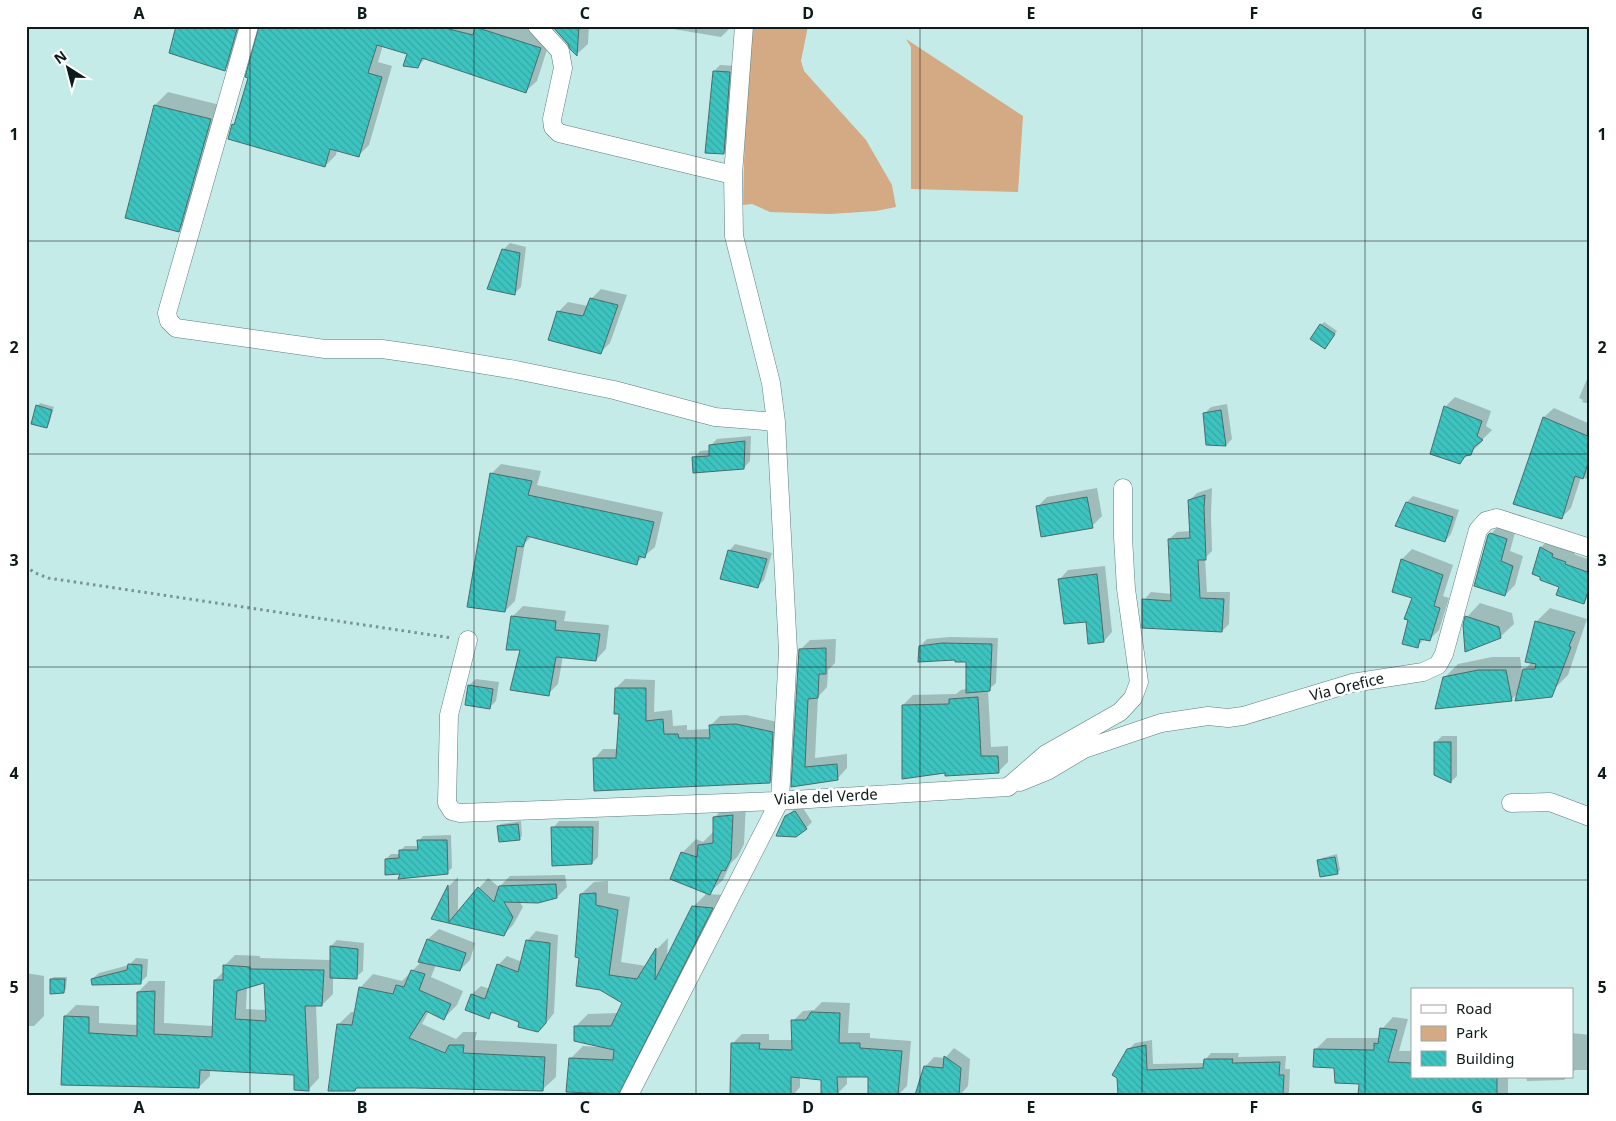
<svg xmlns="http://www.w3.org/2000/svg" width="1616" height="1121" font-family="'Noto Sans',sans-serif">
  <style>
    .green { fill: #d3aa83 }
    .shadow { fill: #0003; fill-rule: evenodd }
    .building { fill: url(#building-back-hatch); stroke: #4a6c6b; fill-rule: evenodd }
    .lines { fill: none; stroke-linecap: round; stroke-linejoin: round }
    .minor-casing { stroke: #5b7e7c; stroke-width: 19 }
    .path { stroke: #789492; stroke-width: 3; stroke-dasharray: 2.5 4; stroke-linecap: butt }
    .minor { stroke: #fff; stroke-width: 18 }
    .grid { fill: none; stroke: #0d1b1a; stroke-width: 1; stroke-opacity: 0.55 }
    .labels { text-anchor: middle; stroke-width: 5; stroke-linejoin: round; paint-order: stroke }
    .street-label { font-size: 15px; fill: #0d1b1a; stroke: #fff }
    .neatline { fill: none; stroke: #0d1b1a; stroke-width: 2 }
    .grid-label { font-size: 16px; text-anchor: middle; font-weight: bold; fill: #0d1b1a }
  </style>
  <defs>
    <pattern id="building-back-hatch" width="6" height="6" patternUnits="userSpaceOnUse" patternTransform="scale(1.25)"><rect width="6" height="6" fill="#3dc4c0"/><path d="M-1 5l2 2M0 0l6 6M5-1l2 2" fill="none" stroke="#34a8a4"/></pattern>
  </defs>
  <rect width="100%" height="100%" fill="#c5ebe9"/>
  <path class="green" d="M751,26H808L801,61L804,71L866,140L892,185L896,207L876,211L830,214L770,212L752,204L743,205L745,125Z
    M906,39L1023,116L1018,192L911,189V47Z"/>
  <path class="shadow" d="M177,26H243L231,63L225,69Z
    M260,26H518L551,37L537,81L526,91L426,58L417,67L408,53L383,45L378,62L392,66L369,145L358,156L337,150L336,155L325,166L233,125L236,122L250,77Z
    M553,26H589L588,44L577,54Z
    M655,26H732L721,37Z
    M720,65L736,66L730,146L723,153L714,71Z
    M168,92L224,106L192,217L179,230L155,105Z
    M510,243L526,247L521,287L514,294L503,250Z
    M601,289L627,295L610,343L601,352L558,312L568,302L588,306L591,299Z
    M1324,322L1337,331L1328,344L1321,325Z
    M1590,372V404L1582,402L1583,400L1579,398Z
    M1455,397L1491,411L1486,426L1492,430L1483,439L1481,443L1460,462L1445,407Z
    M40,403L54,407L49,424L46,427L38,406Z
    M1227,404L1232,439L1226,445L1205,413L1211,407Z
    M1554,408L1590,424V480L1581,477L1571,508L1561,518L1515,503L1544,417Z
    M751,436L750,461L744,468L694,458L700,451L710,450V446L717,439Z
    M501,464L541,471L537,485L663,512L655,547L636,563L532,536L525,543L515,601L505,611L491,474Z
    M1097,488L1102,516L1092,526L1037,507L1047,497Z
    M1212,488L1211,514L1212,551L1205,558L1207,592H1230L1229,624L1222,631L1144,600L1151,592L1172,594L1169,539L1177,532L1191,531L1189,501L1197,493Z
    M1413,496L1459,510L1451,534L1445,541L1397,525L1407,502Z
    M1501,523L1516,529L1510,551L1523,556L1515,585L1505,595L1489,536Z
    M1551,538L1575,552L1574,554L1590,560V596L1583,602L1560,586L1541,547Z
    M735,544L772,553L764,580L757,587L729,551Z
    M1412,549L1453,565L1443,596L1449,598L1439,630L1429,640L1425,639L1417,646L1413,597L1402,559Z
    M1105,566L1112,632L1104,641L1060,579L1068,570Z
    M1480,603L1512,613L1514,624L1500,637L1467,617Z
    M523,606L566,611L564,621L609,625L606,649L596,660L563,656L558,684L548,694L521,649L508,648L513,616Z
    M1550,608L1587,619L1568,675L1555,688L1518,693L1511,700L1444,678L1458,664L1492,657H1520L1522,672L1532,662L1526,661L1537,621Z
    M950,637L998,638L996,683L988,690L991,747L1008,746V762L998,772L903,705L913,695L956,694L961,690L967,689V661L956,659L920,646L927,639Z
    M836,639L835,663L828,670L827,687L818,697L815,758L847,754V768L837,779L793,785L800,650L810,640Z
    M476,679L499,682L496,701L489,708L466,704L469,685Z
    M625,679L655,680L654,712L672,710L673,726L687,725V730L711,729L710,726L720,716L746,715L782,723L779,773L770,782L594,759L603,749H618L620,713L616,688Z
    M1442,736H1457V776L1451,782L1435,743Z
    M746,802L744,844L738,856L731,863L723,880L709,893L682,853L696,839L703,842L713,832L714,818L727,804Z
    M801,805L812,822L806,828L786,817L793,810Z
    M521,821L522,836L519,839L498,826L501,824Z
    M559,821H599L598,857L592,863L553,828Z
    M451,835L452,868L447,872L402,873L386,859L391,854H401L400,851L405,846H419V841L423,836Z
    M1337,854L1340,870L1337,873L1319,860L1322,858Z
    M565,875L567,887L557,897L519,901L523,907L513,925L503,935L433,918L449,886L458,877V912L488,878L499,887L510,876Z
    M608,881V893L630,897L621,962L646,966L657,949L668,938L667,958L693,907L706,894L724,895L631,1079L618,1092L570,1059L583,1046L600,1047L575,1027L588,1014L619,1013L624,1003L580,957L581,894L594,882Z
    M439,929L475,943L470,960L460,970L436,965L431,977L463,991L457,1005L444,1018L429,1011L422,1024L456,1039L463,1032H477L475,1040L557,1044L556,1077L542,1090L358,1087L355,1090L338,1025L351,1012H355L360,988L373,974L402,981L421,962L428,939Z
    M536,931L558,935L554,1013L547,1022L538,1031L520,1021L494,1012L488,1017L467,1009L472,994L481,986L490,989L498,965L507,956L522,962L528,940Z
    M337,940L364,943L363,971L356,977H333V994L322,1005H316L319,1078L309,1089L295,1074L210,1070V1076L199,1087L62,1084L65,1016L76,1005L99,1006V1023L138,1025V992L149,981H165L164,1023L213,1026L215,980L224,971V966L235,955L260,956V958L331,960V946ZM265,982L267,1010L246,1009L247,987Z
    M136,958L148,959L147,976L140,983L92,979L99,973L129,965Z
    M26,973L44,976V1016L34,1026H26Z
    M54,977H67L66,989L63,992L51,979Z
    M822,1002L850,1003L848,1033H870V1038L911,1041L907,1086L898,1095H870L869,1076H847V1084L837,1094L822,1079L800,1077V1087L793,1095H731L732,1044L742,1034H769V1040H793V1021L803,1011L814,1010Z
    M1393,1017L1408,1019L1399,1051H1412V1077H1508V1095H1359L1360,1083L1335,1067L1316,1049L1327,1038H1380L1382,1029Z
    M1572,1033L1590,1035V1070H1575L1572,1072Z
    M1152,1040L1153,1064L1205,1063V1060L1211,1053H1239L1238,1057L1286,1056L1285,1069H1290L1289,1092L1286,1095H1119L1128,1050L1135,1043Z
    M954,1048L970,1059L968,1086L960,1095H916L925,1067L934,1057L945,1058Z
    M1526,1077H1567L1564,1080L1527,1081Z"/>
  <path class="building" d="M176,26H238L225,71L169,53Z
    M259,26H437L473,35L475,27L541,48L526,93L422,58L418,68L403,66L407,54L377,45L368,73L382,77L359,157L330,149L325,167L228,139L232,124L234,125L248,78L245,77Z
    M552,26H579L577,56L570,49L568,44Z
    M713,71L730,72L724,154L705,153Z
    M154,105L211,119L179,232L125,218Z
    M502,249L520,253L515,295L487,289Z
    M590,298L618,305L601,354L548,340L557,311L583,316Z
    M1320,324L1335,334L1325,349L1310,339Z
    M36,405L52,410L47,428L31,424Z
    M1444,406L1482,421L1477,436L1483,440L1474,447L1471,455L1465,456L1460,464L1430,454Z
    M1221,410L1226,446L1206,445L1203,413Z
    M1543,417L1590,437V457L1583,479L1575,476L1562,519L1513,504Z
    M745,441L744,469L693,473L692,457L709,456V445Z
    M490,473L532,481L528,495L654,522L645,558L639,556L637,565L527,536L523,547L517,546L505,612L467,607Z
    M1205,495L1204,507L1206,560H1198L1200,598L1224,599L1222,632L1142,628V599L1171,601L1168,539L1190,538L1188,500Z
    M1087,497L1093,528L1041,537L1036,506Z
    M1406,502L1453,517L1445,542L1395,526Z
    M1490,533L1507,539L1501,561L1513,566L1505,596L1474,586L1488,535Z
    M1540,547L1553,554L1552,557L1566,562L1565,564L1590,573V585L1584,604L1556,595L1559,587L1540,580V577L1532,574Z
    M728,550L767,559L758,588L720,579Z
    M1401,559L1443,575L1434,606L1440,608L1430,641L1420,639L1418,648L1402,644L1408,620L1404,619L1412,598L1392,592Z
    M1097,574L1104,642L1088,644L1086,622L1064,624L1058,579Z
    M511,616L556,621L555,630L600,634L596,661L556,657L549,696L510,690L520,650H506Z
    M1465,616L1499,627L1501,638L1465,652L1463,625Z
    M1535,621L1575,632L1569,646L1571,647L1552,697L1515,701L1523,669H1535L1536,664L1525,662Z
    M942,643L992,644L990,691L966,693V662H955V660L918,662L919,646Z
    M826,648V674H819L818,698L808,699L805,767L837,764L838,780L791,787L799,649Z
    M1478,670H1506L1512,701L1435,709L1443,677Z
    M468,685L493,689L490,709L465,705Z
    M615,688H646V721L663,719L664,734H678L679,738H710L709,725L736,724L773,732L770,783L594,791L593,758H616L619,714H614Z
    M978,697L981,756H998L999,773L945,776V773L902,779V705L949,704V699Z
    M1434,742H1451V783L1434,775Z
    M795,811L807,829L796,837L776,836L785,816Z
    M733,815L731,859L725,871L722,870L710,895L670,879L681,852L697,857L698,845L713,843V817Z
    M518,824L520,840L499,842L497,826Z
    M551,827H593L592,864L552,866Z
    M417,840H447L448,874L398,879L400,874L385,875V859L399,858V850H418Z
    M1335,857L1338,874L1320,877L1317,860Z
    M556,884L557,898L538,903L504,902L513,917L504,936L431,919L448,885L449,922L478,887L494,902L499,886Z
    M596,893V905L618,910L609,975L637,979L656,948L655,980L692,906L713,908L619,1094L566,1092L569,1058L613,1060L614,1050L574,1041V1026H611L622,1003L600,990L576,986L579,958L575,957L580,894Z
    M427,939L466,953L460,971L418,962Z
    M526,940L550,943L546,1023L538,1032L518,1027L519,1022L491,1012L489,1019L465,1010L471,994L485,999L497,964L518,972Z
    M330,946L358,949L357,979L330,978Z
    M128,964L142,965L141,984L92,985L91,979L127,970Z
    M223,965L250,967V969L324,970L322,1006H305L309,1091L294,1090V1075L200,1070L199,1088L61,1085L64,1016L89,1017V1033L137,1036V992L155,991L154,1034L212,1037L214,980H223ZM264,983L266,1021L235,1019L237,991Z
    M411,970L425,974L419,990L451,1004L444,1020L426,1011L409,1038L445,1053L449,1045H464L463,1053L545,1057L543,1091L414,1088H356L355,1091H328L337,1024L352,1025L359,987L393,994L396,985L404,987Z
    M50,979H65L64,993L50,994Z
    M811,1012L840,1013L839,1043H860V1048L902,1051L898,1095H868V1077H837L838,1095H821V1080L791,1077V1095H730L731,1043H760L759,1049L792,1050L791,1020H806Z
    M1380,1028L1397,1030L1388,1062L1412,1063V1077H1497V1095H1358L1359,1084L1335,1083L1334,1068L1313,1067L1314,1049L1374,1050V1043L1378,1044Z
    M1146,1045L1147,1070L1203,1068L1204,1059H1233L1232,1063L1280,1062L1279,1075H1284L1283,1095H1118L1117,1078L1112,1075L1127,1049Z
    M944,1056L961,1068L959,1095H915L924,1066L943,1068Z"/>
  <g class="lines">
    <g class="minor-casing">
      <path id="minor" d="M249,26L167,313L169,321L176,328L325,349H382L431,356L516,370L614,390L715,417L776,422
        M537,26L560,51L563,68L552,119L553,127L559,133L733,175
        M468,640L449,715L447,803L452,811L460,813L776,801L1008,787L1046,754L1120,712L1133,698L1139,682L1126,589L1123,537V488
        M1020,782L1047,771L1084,749L1161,723L1208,716L1228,718L1243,716L1352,683L1423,672L1438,665L1444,654L1478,530L1486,521L1497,518L1590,548
        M1511,803L1550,802L1590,817
        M629,1095L780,800L788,651L776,422L771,383L734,236L733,175L744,26"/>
    </g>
    <path class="path" d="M26,565L33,572L48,578L452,638"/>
    <use href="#minor" class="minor"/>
  </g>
  <path class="grid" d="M250,26V1095M474,26V1095M696,26V1095M920,26V1095M1142,26V1095M1365,26V1095M26,241H1590M26,454H1590M26,667H1590M26,880H1590"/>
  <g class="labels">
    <g class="street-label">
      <text transform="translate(1347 687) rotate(-14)" y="5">Via Orefice</text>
      <text transform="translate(826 797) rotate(-3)" y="5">Viale del Verde</text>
    </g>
  </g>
  <rect width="1616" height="1121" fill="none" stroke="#ffffff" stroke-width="55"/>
  <rect x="1411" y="988" width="162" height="90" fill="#ffffff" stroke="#9ea4a3"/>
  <rect x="1421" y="1005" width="25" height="8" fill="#ffffff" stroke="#9ea4a3"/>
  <text x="1456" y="1014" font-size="15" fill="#0d1b1a">Road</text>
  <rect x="1421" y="1026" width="25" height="15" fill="#d3aa83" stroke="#9ea4a3"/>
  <text x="1456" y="1038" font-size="15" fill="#0d1b1a">Park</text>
  <rect x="1421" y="1051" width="25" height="15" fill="url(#building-back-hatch)" stroke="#9ea4a3"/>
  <text x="1456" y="1064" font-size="15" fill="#0d1b1a">Building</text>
  <g transform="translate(68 68) rotate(324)" stroke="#ffffff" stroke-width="4" paint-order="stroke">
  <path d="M0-4L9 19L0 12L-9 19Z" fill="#0d1b1a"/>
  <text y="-8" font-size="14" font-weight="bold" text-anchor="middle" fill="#0d1b1a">N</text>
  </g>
  <rect x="28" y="28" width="1560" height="1066" class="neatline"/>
  <g class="grid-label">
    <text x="139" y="19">A</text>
    <text x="362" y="19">B</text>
    <text x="585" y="19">C</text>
    <text x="808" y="19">D</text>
    <text x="1031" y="19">E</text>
    <text x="1254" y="19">F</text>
    <text x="1477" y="19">G</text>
    <text x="14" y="140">1</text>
    <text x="1602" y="140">1</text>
    <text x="14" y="353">2</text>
    <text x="1602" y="353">2</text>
    <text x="14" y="566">3</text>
    <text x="1602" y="566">3</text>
    <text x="14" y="779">4</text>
    <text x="1602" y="779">4</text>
    <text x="14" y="993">5</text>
    <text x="1602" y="993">5</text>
    <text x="139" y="1113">A</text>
    <text x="362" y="1113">B</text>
    <text x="585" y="1113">C</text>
    <text x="808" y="1113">D</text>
    <text x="1031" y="1113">E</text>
    <text x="1254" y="1113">F</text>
    <text x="1477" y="1113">G</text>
  </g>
</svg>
